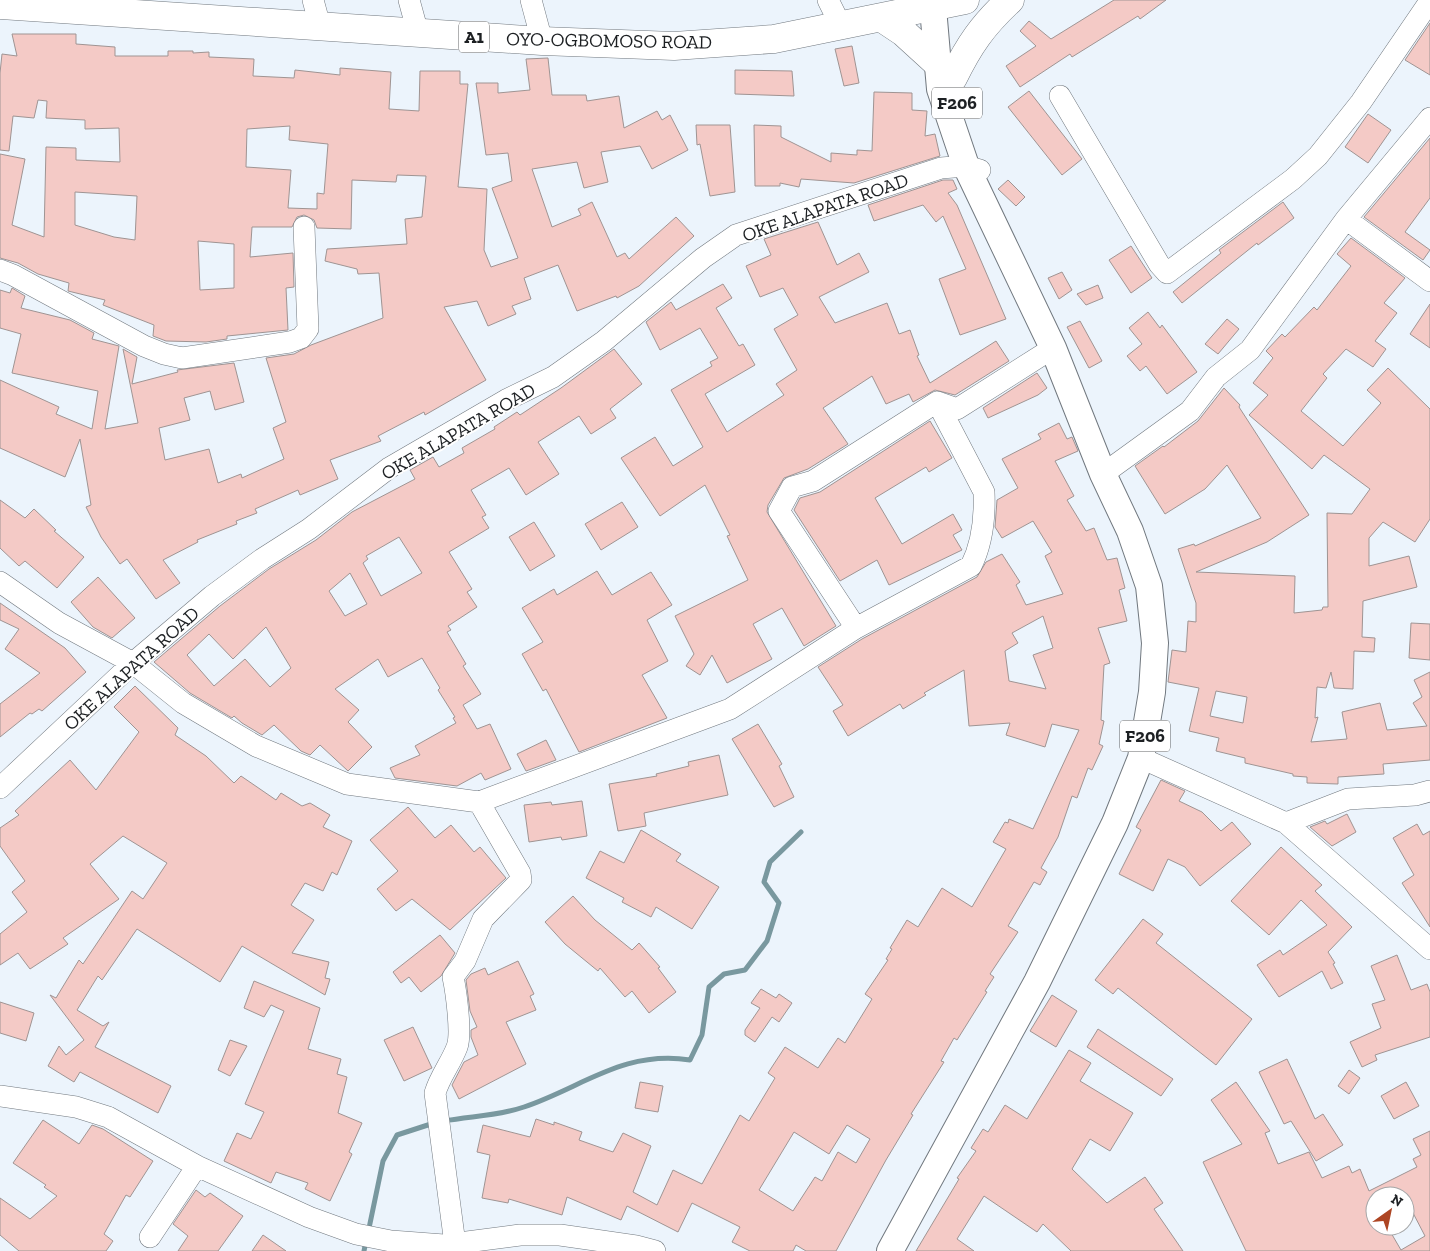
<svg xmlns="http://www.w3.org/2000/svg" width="1430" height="1251" font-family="'Zilla Slab',serif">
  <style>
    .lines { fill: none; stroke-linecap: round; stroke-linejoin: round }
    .stream { stroke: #79989f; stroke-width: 5 }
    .building { fill: #f4cac6; stroke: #9f9493; fill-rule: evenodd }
    .minor-casing { stroke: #71787f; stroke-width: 22 }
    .major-casing { stroke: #71787f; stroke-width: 28 }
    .highway-casing { stroke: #71787f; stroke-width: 29 }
    .minor { stroke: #fff; stroke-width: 21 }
    .major { stroke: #fff; stroke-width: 26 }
    .highway { stroke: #fff; stroke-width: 28 }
    .labels { text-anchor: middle; stroke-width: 4; stroke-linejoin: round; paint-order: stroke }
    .shield { fill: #fff; stroke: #616365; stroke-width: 1 }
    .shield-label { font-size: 18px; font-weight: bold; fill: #1d2023 }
    .street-label { font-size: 19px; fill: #1d2023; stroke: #fff }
  </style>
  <rect width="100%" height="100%" fill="#ecf4fc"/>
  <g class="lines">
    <path class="stream" d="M444,1121C471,1116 498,1116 524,1107C583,1087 623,1050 690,1060L702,1035L709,987L724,974L745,970L767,941L779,903L764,882L770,862L801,832
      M368,1233L383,1161L397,1135L434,1123
      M364,1251L366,1241"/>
  </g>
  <path class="building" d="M1114,0H1166L1140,19L1138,16L1072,57L1070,54L1020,87L1006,66L1036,46L1020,31L1029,21L1051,39Z
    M1430,23V75L1405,60Z
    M12,34H76V44L115,47V56H168V51H193V53L209,52V57L254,59L253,76L294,78L295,70L340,75V68L391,72L389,109L419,111L420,71H460V84H468L458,187L487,189L484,250L491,267L518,258L492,188L512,181L508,153L486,155L476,83H498V93L530,90L526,59L548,58L552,95H586L587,101L619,96L624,128L657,111L662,120L670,115L688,150L652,169L640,146L601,152L608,182L584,188L577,162L532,169L552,227L581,215L578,209L592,202L617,257L625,253L629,259L676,217L694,236L639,286L617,298L616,296L577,311L558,265L524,278L531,299L512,306L516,314L488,326L477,301L444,307L486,380L425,415L424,412L378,436L381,441L330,460L338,479L300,495L298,490L255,509L257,513L236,521L237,524L197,540L198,542L163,560L180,583L156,599L127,559L120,564L101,537L86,507L91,505L80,439L65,477L0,448V380L59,407L56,414L92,429L98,391L12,373L21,334L0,328V290L10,293L12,288L25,296L21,308L70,320L94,333L92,339L119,346L105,429L138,423L123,349L137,357L132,384L178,372L177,370L234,363L244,402L215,410L210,391L184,398L190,420L159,428L165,460L209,449L218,483L241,474L242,478L284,459L273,428L286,422L266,358L294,354L311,345L383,318L379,273L358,274L357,269L325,261L327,249L407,244L405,219L422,217L426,176L397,175L396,182L352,180L351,229L317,228L314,220L304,215L297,217L292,227H252L250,257L293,253L294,287L286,288L288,330L227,336V339L206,342L166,341L153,336L154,325L103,305L105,300L68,291L69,283L38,274L18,263L0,258V154L25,159L12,225L44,237L46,147L76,148V160L120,162L119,128L85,129V120L46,118L47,101L38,100L34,118L13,116L9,151L0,150V73L2,54L17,56ZM290,126L289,140L328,144L324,194L317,193V209L288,208L291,170L246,167L247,129ZM75,192L137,196L135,240L114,237L75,225ZM198,241L234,244V288L200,290Z
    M852,46L859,83L844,86L835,49Z
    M735,70L792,71L794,96L735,94Z
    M1029,91L1082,159L1062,175L1008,107Z
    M874,92L912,93V110L927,111L925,136L935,134L940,156L854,183L801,179L799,187L780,183V186H755L754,125L781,126V137L831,162V153L857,155V150L872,151Z
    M1368,114L1391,130L1368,163L1345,147Z
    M696,125H730L735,192L710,196L700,144L697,145Z
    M1430,138V198L1405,232L1430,250L1423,260L1364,217Z
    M943,180H953L957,189L948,193L957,205L1006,319L960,335L939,279L966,269L943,216L936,222L923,205L874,221L868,205Z
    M1008,180L1025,197L1016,206L998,189Z
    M1283,202L1294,218L1258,245L1257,243L1182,303L1173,292L1221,253L1219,250Z
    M818,222L837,265L859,253L869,272L819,297L835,323L887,303L899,334L910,330L919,355L917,356L930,383L996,341L1009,361L955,395L935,390L913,402L909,394L886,404L872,376L823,408L848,444L808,469L784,478L768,505L767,512L836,626L804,646L782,608L753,624L772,659L727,683L712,655L700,675L686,666L694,654L675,616L748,580L727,536L730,535L705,485L660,516L621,458L655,437L673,466L703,447L671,390L712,366L710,362L718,358L700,328L660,350L646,322L671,302L676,310L723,284L732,298L716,308L739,346L743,344L755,365L705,394L727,432L784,395L776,384L797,370L774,329L798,315L783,288L760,297L746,266L771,255L764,239Z
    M1351,238L1405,278L1384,303L1397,313L1375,341L1386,349L1373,367L1346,349L1323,374L1327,378L1301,411L1343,446L1381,403L1367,390L1388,368L1430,409V519L1415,542L1383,522L1369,538V566L1409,556L1417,587L1363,601L1362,637L1375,638L1374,652L1354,651L1353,689L1334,688L1331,672L1326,688L1317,687L1315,718L1318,717L1311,742L1347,739L1342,712L1380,703L1387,730L1427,726L1413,703L1422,697L1414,680L1430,672V760L1383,764L1384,774L1338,777V784L1307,783V777L1293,776V774L1245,763V758L1216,751L1219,738L1189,731L1199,688L1168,682L1172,650L1186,652L1188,621L1196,622V603L1178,549L1194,544L1195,546L1261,518L1227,465L1205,489L1165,514L1135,466L1163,446L1164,447L1198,421L1224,388L1240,405L1239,407L1309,515L1267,542L1196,572L1295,576L1294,613L1322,610L1323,607H1328L1327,513L1352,514L1370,489L1324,455L1312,469L1249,415L1268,395L1253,383L1273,358L1266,351L1282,334L1285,337L1314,307L1317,310L1351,266L1337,254ZM1216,691L1247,697L1243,723L1210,716Z
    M1131,246L1152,278L1131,293L1109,260Z
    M1062,272L1072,290L1059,299L1048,278Z
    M1098,285L1103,298L1086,305L1077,294Z
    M1430,304V348L1410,334Z
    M1148,312L1160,328L1162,325L1197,372L1167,394L1146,366L1140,371L1127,356L1142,344L1129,328Z
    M1227,319L1239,329L1218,354L1205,344Z
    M1080,321L1102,361L1089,368L1067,327Z
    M614,349L642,384L610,409L616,418L591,434L579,416L538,442L559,474L526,495L509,468L471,490L486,515L482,517L489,528L449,552L472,589L467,592L477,607L448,626L451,630L447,632L466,664L463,666L481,694L463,705L477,729L490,724L511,769L485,780L481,773L457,786L395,778L390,768L420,755L415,746L456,723L453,718L455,717L438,690L440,688L422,658L388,677L378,659L335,689L359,710L348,722L372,747L348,771L320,745L310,755L301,751L274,725L262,735L242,723L234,716L232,718L190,693L154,662L220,606L269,569L316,540L352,512L415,479L410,470L433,457L439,467L464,453L462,448L495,429L494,427L517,412L520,415L561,388ZM399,537L422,573L381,596L363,563L368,559L366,556ZM350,573L367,604L345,616L329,591ZM266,627L291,668L270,687L245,659L214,686L187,655L209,634L233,659Z
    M1037,373L1047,388L1038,395L988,418L983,408Z
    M930,421L952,458L929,472L926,467L875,498L902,544L953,514L962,530L953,535L962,550L889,585L877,560L840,581L794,510L800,498L820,492Z
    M1059,423L1067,439L1072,437L1078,451L1055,461L1074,496L1067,500L1086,531L1094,528L1107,560L1117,558L1125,588L1119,590L1127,621L1098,628L1110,663L1104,665L1101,720L1104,721L1099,744L1103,746L1092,770L1088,768L1077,798L1072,796L1058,837L1041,868L1047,872L1040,885L1034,882L1008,926L1018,932L990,974L994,977L985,991L987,992L957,1040L954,1038L941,1061L944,1062L911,1114L913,1115L886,1160L836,1251H806L796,1245L793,1251H750L732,1242L740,1227L692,1203L678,1232L627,1206L621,1220L567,1197L562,1215L509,1199L508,1203L482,1198L490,1155L477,1152L483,1125L530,1137L536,1119L554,1125V1122L582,1132L579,1140L613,1152L623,1133L651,1146L633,1192L657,1205L673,1170L702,1184L740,1115L749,1121L775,1078L768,1073L785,1047L818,1068L838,1038L845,1043L872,999L865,994L888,960L886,959L892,949L890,948L907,920L918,927L942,888L972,907L1006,849L993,842L1005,822L1008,823L1009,819L1033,829L1079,730L1052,724L1045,747L1006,735L1010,723L969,726L964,670L924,693L926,695L903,709L900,704L848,736L833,711L843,705L818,667L862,639L977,577L986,562L1002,554L1020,582L1016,585L1026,605L1063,594L1045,556L1052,552L1033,521L1002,538L995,527L997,500L1018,488L1002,459L1041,439L1038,434ZM1043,616L1053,648L1033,655L1046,689L1009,681L1005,651L1018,643L1012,633ZM847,1125L870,1139L856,1163L838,1152L822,1181L815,1177L793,1211L759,1190L794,1132L829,1154Z
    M0,500L25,518L34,509L56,530L54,531L84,557L57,588L25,561L19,566L0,548Z
    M622,502L638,527L601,550L585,524Z
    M534,522L555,556L530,571L509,537Z
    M597,571L612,595L651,572L672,605L647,620L668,661L642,675L667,718L579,752L546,689L543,691L522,654L543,642L522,608L554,589L557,595Z
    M98,577L135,618L112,638L93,627L71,602Z
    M0,603L65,648L86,672L42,711L39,709L32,714L30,713L0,737V704L40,673L5,649L19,629L0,620Z
    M1411,623L1430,624V660L1409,658Z
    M135,686L178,728L175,735L206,756L234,783L241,776L276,800L281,793L302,806L310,803L330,815L323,827L352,841L337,875L332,872L323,891L305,883L291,905L314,920L292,953L329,962L325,978L330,979L325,995L242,946L220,982L137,929L102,980L98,976L77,1010L103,1026L109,1022L95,1047L171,1086L158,1113L80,1072L74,1082L48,1066L59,1046L66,1055L84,1040L50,995L56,998L79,960L83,964L132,891L143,899L167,863L123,836L90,864L119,899L63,938L68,944L30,969L18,953L0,965V934L27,912L12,892L25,881L0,846V828L19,815L15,811L70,760L96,790L139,732L114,707Z
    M758,724L782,764L779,766L794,797L774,807L732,739Z
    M546,740L556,760L526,771L517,754Z
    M719,755L728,795L644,813L646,826L618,831L609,784L657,776L656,774L689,766L688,762Z
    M1161,780L1185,791L1179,801L1202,812L1221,831L1232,822L1251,844L1200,886L1185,867L1168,859L1153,891L1119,874L1141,830L1136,827Z
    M582,801L587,836L562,840L561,837L529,842L524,805L551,802L552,805Z
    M408,807L435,838L451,825L474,852L480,847L506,878L450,930L412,899L396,911L377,889L398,871L370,840Z
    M1347,814L1356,832L1332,846L1310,827L1325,821L1327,824Z
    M1417,824L1423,835L1430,831V927L1402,883L1414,875L1393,838Z
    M641,830L681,854L676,861L719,887L692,929L656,907L651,917L622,902L624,898L586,878L600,851L624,863Z
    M1281,847L1322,885L1315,891L1352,927L1328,952L1335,963L1333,964L1343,983L1331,989L1322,971L1279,997L1257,965L1280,950L1283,955L1327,925L1301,900L1269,935L1231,901Z
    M573,896L595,920L632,950L639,943L660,967L658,968L676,992L649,1013L632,991L625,997L600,968L598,971L565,944L545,922Z
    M1143,919L1163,934L1156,943L1252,1019L1216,1065L1118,988L1113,994L1095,980Z
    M440,935L455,953L441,976L421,992L409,977L401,983L393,972Z
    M1397,955L1411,990L1427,984L1430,992V1037L1375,1055L1377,1060L1362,1067L1350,1042L1381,1028L1372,1004L1385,1000L1371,966Z
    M518,961L534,994L530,996L536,1010L506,1022L526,1064L459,1099L452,1085L464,1062L478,1055L471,1037V1030L477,1027L470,1011L466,980L471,974L485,968L488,975Z
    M254,981L320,1008L308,1049L341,1059L337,1074L347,1077L338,1113L362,1123L349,1152L352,1154L330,1201L305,1189L308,1183L276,1172L271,1183L224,1161L237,1133L251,1139L264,1112L245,1104L284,1011L271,1005L264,1017L244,1008Z
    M761,989L776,998L779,994L792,1003L779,1022L772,1017L755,1042L745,1035V1030L760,1008L751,1003Z
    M1052,995L1077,1011L1056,1047L1030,1031Z
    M0,1002L34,1013L26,1041L0,1033Z
    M413,1027L432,1068L404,1081L384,1040Z
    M1098,1029L1173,1079L1161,1096L1087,1047Z
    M230,1040L247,1046L230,1076L218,1070Z
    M1069,1050L1091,1063L1080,1081L1133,1113L1110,1151L1090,1139L1072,1169L1107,1203L1145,1177L1163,1203L1154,1209L1183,1251H1071L1043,1224L1037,1232L984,1196L957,1239L974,1251H916L959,1179L957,1178L976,1151L971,1148L983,1129L988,1132L1005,1105L1027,1119Z
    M1287,1059L1315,1119L1323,1114L1343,1145L1316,1161L1291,1121L1284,1124L1259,1072Z
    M1349,1070L1360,1078L1349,1094L1338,1086Z
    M640,1082L663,1086L658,1112L635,1108Z
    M1236,1082L1270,1131L1265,1133L1278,1164L1309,1152L1322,1178L1349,1166L1352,1173L1360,1169L1369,1191L1417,1167L1413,1159L1421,1155L1413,1139L1430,1131V1251H1246L1203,1162L1242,1144L1211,1100ZM1375,1196H1405V1214L1412,1211L1425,1236L1401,1250L1387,1226H1375Z
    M1406,1082L1419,1106L1394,1119L1381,1096Z
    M43,1120L79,1144L92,1125L103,1129L153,1161L130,1197L126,1195L104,1234L113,1241L106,1251H19L0,1235V1198L30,1219L57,1196L44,1187L46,1185L13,1163Z
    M196,1190L205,1197L210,1193L243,1216L218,1251H178L188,1236L173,1224Z
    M263,1235L286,1251H252Z"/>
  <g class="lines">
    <g class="minor-casing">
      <path id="minor" d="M313,0L320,26
        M409,0L418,33
        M531,0L542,41
        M828,0L841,26
        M1060,96L1159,264L1167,273L1293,179L1318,156L1361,102L1430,1
        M1346,219L1430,281
        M0,270L13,275L144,346L164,354L182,358L290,342L301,338L308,329L304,227
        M1103,474L1190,411L1216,377L1250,350L1346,219L1430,118
        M0,582L59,623L133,663L183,703L256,746L347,784L479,802L730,709L856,628L779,511L792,487L813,481L937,402L957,409L1053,348
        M856,628L971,566C982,544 985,516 984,492L937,402
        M1141,758L1286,823L1430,949
        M0,788L133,663L212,596L262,559L309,529L389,468L506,400L553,377L604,341L703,258L736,235L941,168L966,166L980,170
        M1286,823L1348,799L1415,795L1430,791
        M0,1096L76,1107L108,1117L197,1166L309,1217L356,1234L391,1241L444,1245L520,1235H560L636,1246L655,1251
        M150,1237L197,1166
        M455,1244L435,1093C440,1076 451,1063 457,1047C462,1034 456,991 453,977L465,961L483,919L521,880L520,873L479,802"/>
    </g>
    <g class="major-casing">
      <path id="major" d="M890,1251L1037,982L1115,823L1141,758L1152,692L1155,643L1149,586L1130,531L1103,474L1053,348L966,166L940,89L933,8"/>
    </g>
    <g class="highway-casing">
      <path id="highway" d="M0,5L542,41L674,46L774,39L965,0
        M882,18L903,32L937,63
        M953,78C969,45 983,25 1010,0"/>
    </g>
    <use href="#minor" class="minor"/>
    <use href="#major" class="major"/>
    <use href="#highway" class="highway"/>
  </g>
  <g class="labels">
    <g class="shield">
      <rect x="459" y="21.5" width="30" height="31" rx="4"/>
      <rect x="932" y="87.5" width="50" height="31" rx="4"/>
      <rect x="1120" y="720.5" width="50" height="31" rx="4"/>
    </g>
    <g class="shield-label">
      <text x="474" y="43">A1</text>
      <text x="957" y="109">F206</text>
      <text x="1145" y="742">F206</text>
    </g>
    <g class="street-label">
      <text transform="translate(609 40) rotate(1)" y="7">OYO-OGBOMOSO ROAD</text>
      <text transform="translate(825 207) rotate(-19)" y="7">OKE ALAPATA ROAD</text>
      <text transform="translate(458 431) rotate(-30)" y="7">OKE ALAPATA ROAD</text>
      <text transform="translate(131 668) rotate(-42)" y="7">OKE ALAPATA ROAD</text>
    </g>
  </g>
  <g transform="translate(1390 1211) rotate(33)"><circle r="24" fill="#ffffff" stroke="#a5a6a7"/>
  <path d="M0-4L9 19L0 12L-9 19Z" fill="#ad4523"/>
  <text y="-8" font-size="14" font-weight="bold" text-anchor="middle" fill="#1d2023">N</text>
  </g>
</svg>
